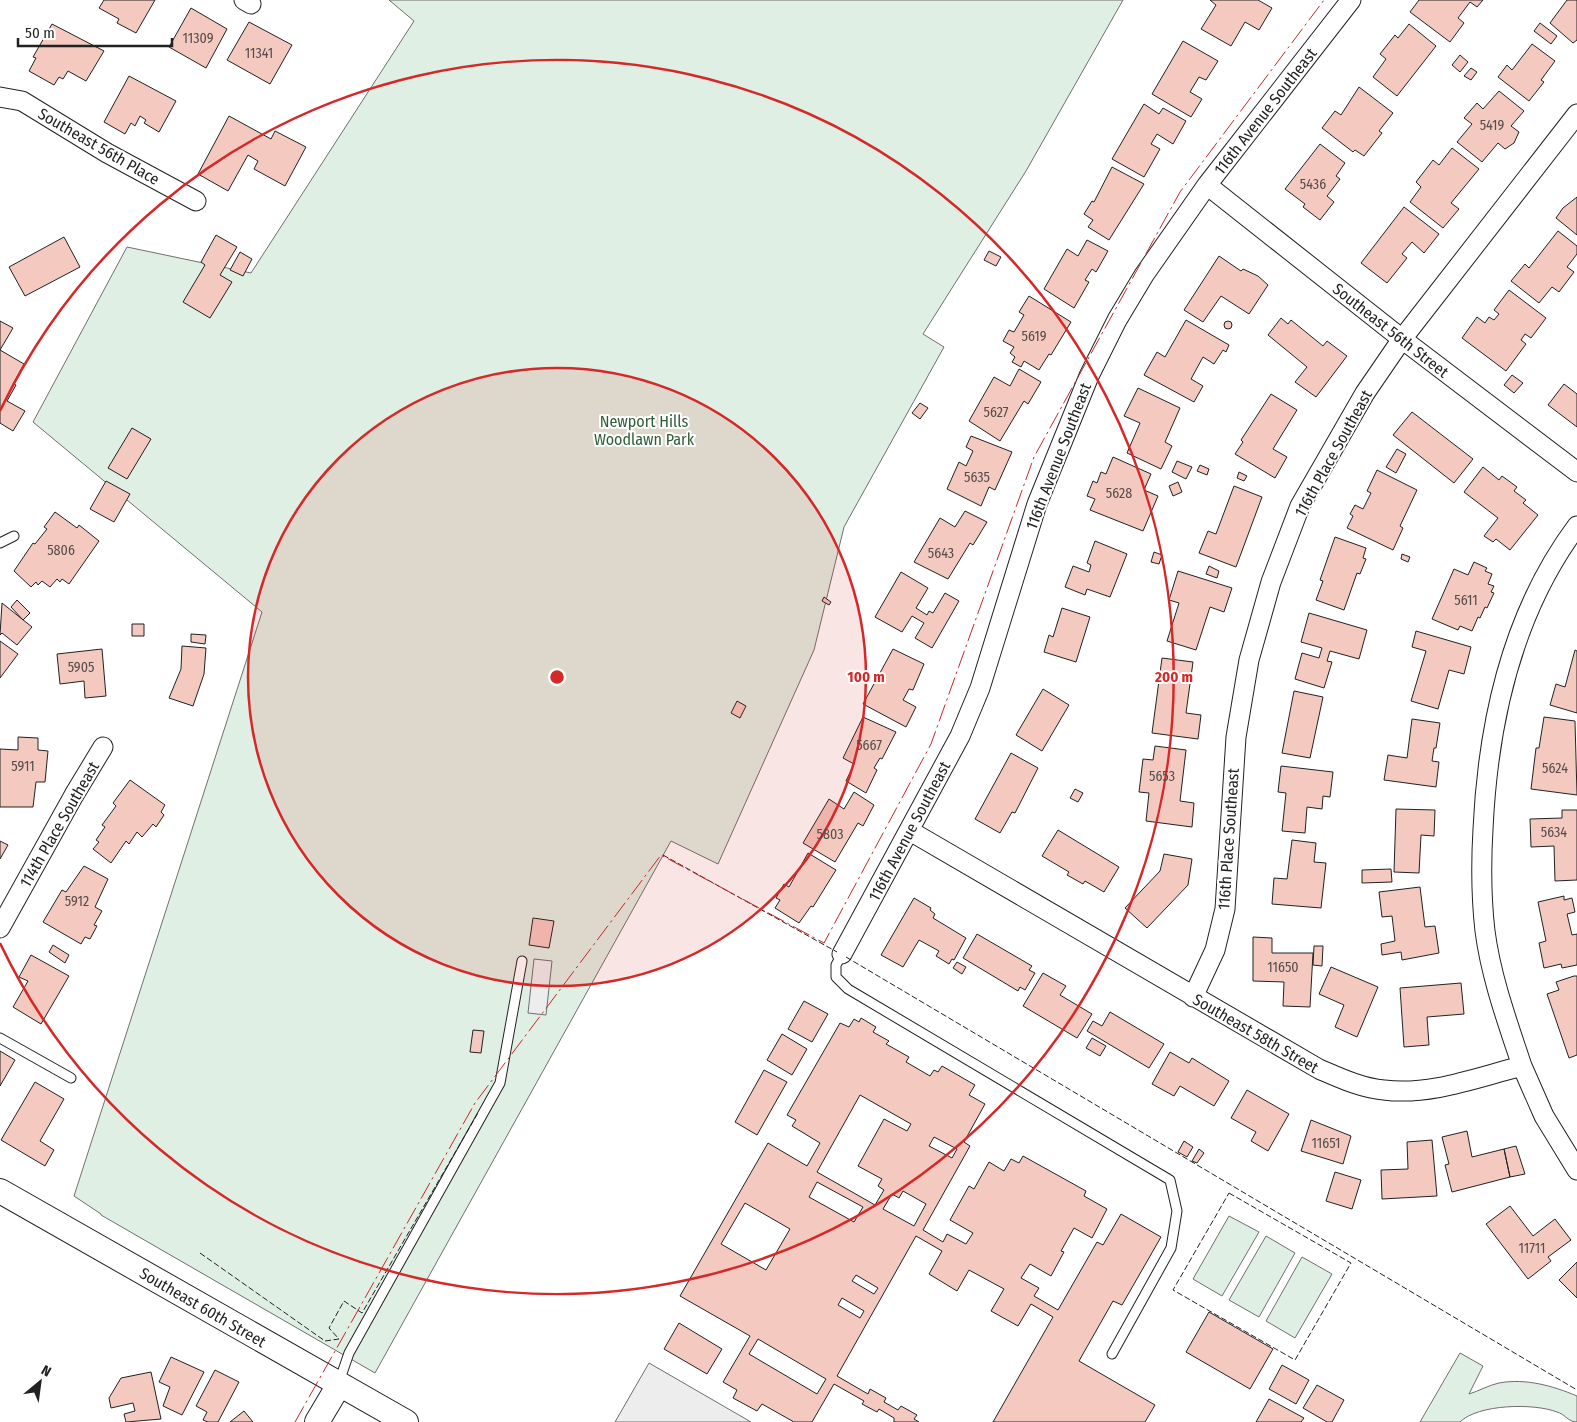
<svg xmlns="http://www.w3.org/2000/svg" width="1577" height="1422" font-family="'Fira Sans Condensed',sans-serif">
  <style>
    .green { fill: #e0efe3; stroke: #6f6f6f }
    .parking { fill: #ededed; stroke: #6f6f6f }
    .building { fill: #f3c9c0; stroke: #222; fill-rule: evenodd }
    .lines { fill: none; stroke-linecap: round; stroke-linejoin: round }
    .service-casing { stroke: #222; stroke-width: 11 }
    .minor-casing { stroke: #222; stroke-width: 21 }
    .tertiary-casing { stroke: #222; stroke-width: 26 }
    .service { stroke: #fff; stroke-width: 9 }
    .minor { stroke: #fff; stroke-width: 19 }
    .tertiary { stroke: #fff; stroke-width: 24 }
    .fence { stroke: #222; stroke-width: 1; stroke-dasharray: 6 2.5; stroke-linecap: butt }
    .power { stroke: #c62828; stroke-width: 1; stroke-dasharray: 18 4 2.5 4; stroke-linecap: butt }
    .ring { fill: none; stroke: #d62828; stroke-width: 2.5 }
    .labels { text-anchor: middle; stroke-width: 4; stroke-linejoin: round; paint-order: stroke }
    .number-label { font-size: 14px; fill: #564c4a }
    .street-label { font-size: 16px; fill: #222; stroke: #fff }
    .park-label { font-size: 16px; fill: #2f5e38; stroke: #fff }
    .centre { fill: #d62828; stroke: #fff; stroke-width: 2.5 }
    .ring-label { font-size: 15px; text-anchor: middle; font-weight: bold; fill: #d62828; stroke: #fff; stroke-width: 4; stroke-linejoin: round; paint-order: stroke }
  </style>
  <rect width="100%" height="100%" fill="#fff"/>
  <path class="green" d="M389,0H1123L1026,171L923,334L944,347L844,527L814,650L718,864L671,841L375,1373L101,1215V1214L74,1196L262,612L33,422L127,247L251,273L414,21Z
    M1229,1216L1259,1232L1222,1296L1193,1279Z
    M1266,1236L1295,1253L1259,1317L1229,1300Z
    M1302,1257L1332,1274L1295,1338L1266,1321Z
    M1460,1353L1483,1366L1469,1394C1479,1391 1489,1385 1499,1383C1526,1378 1553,1386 1577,1396V1422C1568,1422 1565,1414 1557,1412C1534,1403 1478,1404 1460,1422H1420Z"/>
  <path class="parking" d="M534,959L552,961L546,1015L528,1013Z
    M649,1363L751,1422H615Z"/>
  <path class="building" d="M104,0H155L136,33L117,23L119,19L99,8Z
    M1210,0H1258L1272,8L1259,30L1245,22L1231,46L1201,29L1216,5Z
    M1419,0H1483L1477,7L1470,2L1458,18L1464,23L1450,42L1410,12Z
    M1567,0H1577V40L1573,43L1550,23Z
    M191,8L227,29L206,68L169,47Z
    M249,22L292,45L270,84L227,60Z
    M1540,23L1557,36L1551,44L1534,31Z
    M52,24L104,51L86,81L68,71L63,79L59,77L54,85L29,71L36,58L33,57Z
    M1409,24L1436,46L1397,96L1373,77L1386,59L1380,54L1395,35L1398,38Z
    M1183,41L1218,61L1206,80L1199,77L1190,92L1202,99L1191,117L1152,94Z
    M1532,44L1555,61L1541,80L1544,82L1529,101L1498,77L1507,65L1512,70Z
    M1460,55L1468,62L1460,72L1452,65Z
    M1471,68L1477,72L1471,80L1464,76Z
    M129,76L176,101L159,132L144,123L146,120L140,116L135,126L131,123L125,134L104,122Z
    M1359,87L1393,113L1379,131L1382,133L1364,156L1355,150L1353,152L1322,128L1335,111L1341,115Z
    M1499,91L1524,111L1511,126L1519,132L1514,143L1505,149L1498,143L1482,162L1457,142L1472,124L1464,118L1477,103L1483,109Z
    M1144,104L1159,114L1163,108L1186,121L1173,144L1157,134L1151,144L1160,149L1144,177L1112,159Z
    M229,116L271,139L275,131L306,147L285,186L254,169L258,161L248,155L228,191L198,174Z
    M1320,144L1345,163L1336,176L1340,179L1327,196L1334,202L1320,220L1303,207L1305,204L1285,189Z
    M1452,148L1479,169L1451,203L1459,209L1443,228L1410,202L1421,187L1416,182L1433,160L1439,165Z
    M1112,167L1144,184L1109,240L1088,227L1093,220L1084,214L1092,201L1094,202Z
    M1577,197V235L1556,218L1563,208Z
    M1404,207L1439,234L1424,253L1412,242L1402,254L1407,258L1387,283L1361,263Z
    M1558,231L1577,246V254L1567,267L1574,272L1559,292L1552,287L1539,303L1511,281L1525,264L1529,268Z
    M216,235L237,247L220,275L232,282L210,318L183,302L205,265L201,262Z
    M64,237L80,267L25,296L9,267Z
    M1087,240L1108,251L1096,272L1092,269L1085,280L1089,282L1074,308L1044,289L1067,249L1078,256Z
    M989,251L1001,257L996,266L984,260Z
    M240,252L252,259L243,276L230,270Z
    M1219,256L1241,271L1243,269L1258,276L1268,285L1249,314L1221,296L1203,322L1184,310Z
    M1509,290L1546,318L1531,338L1525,334L1521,340L1526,344L1506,371L1462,338L1477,317L1485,323L1489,317L1494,320L1499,314L1494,310Z
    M1029,296L1071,322L1051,355L1049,354L1039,370L1024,361L1021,367L1012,362L1015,357L1010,353L1014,347L1003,341L1009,330L1014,332L1024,315L1019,312Z
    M1281,318L1288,324L1291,320L1323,346L1327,341L1347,356L1316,397L1295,382L1307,367L1268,335Z
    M1186,320L1229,345L1226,352L1223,350L1214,364L1203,357L1191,379L1203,386L1194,402L1144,375L1157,352L1165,357Z
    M1224 325a4 4 0 1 1 8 0a4 4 0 1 1-8 0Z
    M0,321L13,328L0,350L24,364L13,384L16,385L7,401L25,411L13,431L0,423Z
    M1019,369L1041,382L1028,404L1024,401L1000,441L969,421L994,377L1010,386Z
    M1512,375L1523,383L1514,393L1504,385Z
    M1564,384L1577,394V427L1548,405Z
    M1138,388L1180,408L1165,442L1172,446L1161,469L1127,453L1140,423L1124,416Z
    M1271,394L1297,410L1273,449L1287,457L1275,478L1235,454L1243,442L1241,440Z
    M920,403L928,408L920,419L912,413Z
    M1412,412L1473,459L1454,483L1393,435Z
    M132,428L151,439L127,479L108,468Z
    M971,436L1012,452L995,490L989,487L981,506L947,489L959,462L966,466L973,451L966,447Z
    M1397,449L1406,454L1396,473L1386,467Z
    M1113,457L1151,474L1144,490L1158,496L1143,531L1090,510L1095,499L1087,496L1093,481L1097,483L1101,472L1106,474Z
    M1177,461L1192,467L1186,479L1172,472Z
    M1200,465L1209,469L1207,475L1197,471Z
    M1483,467L1499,480L1502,476L1517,487L1514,491L1526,500L1523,503L1538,515L1510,550L1496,539L1493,542L1484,536L1498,518L1464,492Z
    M1377,470L1417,490L1400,526L1403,528L1393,550L1347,528L1353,516L1350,514L1355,505L1363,509L1371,493L1367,491Z
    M1239,472L1247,476L1244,481L1237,478Z
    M106,481L130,494L114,522L90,509Z
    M1178,482L1182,492L1173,496L1169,486Z
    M1234,486L1262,497L1236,567L1199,553L1208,531L1216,534Z
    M965,511L987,522L973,545L970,543L948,579L914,562L940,518L955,527Z
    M55,512L77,528L79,525L99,541L69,584L62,579L60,582L57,579L50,587L42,581L38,585L36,582L31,587L14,571L33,543L35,544L47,529L44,527Z
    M1335,537L1366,548L1363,558L1366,559L1360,574L1357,573L1344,610L1316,600L1323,581L1320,580Z
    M1095,541L1127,554L1110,597L1087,589L1085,595L1065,587L1073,566L1089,572L1091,565L1087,563Z
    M1154,552L1162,555L1159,564L1151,562Z
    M1402,554L1410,557L1408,562L1401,559Z
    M1474,562L1487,568L1485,571L1492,574L1488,584L1494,586L1491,592L1494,593L1487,608L1485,607L1480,618L1478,617L1472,631L1460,626L1458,630L1432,619L1454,569L1468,575Z
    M1209,566L1219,571L1217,578L1206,574Z
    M1178,571L1232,588L1224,612L1210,607L1196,650L1167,641L1179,603L1169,600Z
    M901,572L928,588L916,608L927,615L929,611L933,613L945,593L959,601L932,648L915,638L924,623L912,616L902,632L875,617Z
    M824,597L831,602L829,605L822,601Z
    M17,600L30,613L23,620L11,607Z
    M2,603L32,627L17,645L2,633L0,635Z
    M1062,608L1090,617L1076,662L1044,652L1049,635L1053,637Z
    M1309,613L1367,630L1359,659L1330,651L1327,661L1332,662L1324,688L1295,679L1302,653L1319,658L1322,648L1301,642Z
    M132,624H144V636H132Z
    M1416,631L1471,647L1464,674L1449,670L1438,709L1411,701L1426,651L1412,647Z
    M191,634L206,635L205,644L191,642Z
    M0,641L18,654L0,678Z
    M182,646L206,648L204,674L193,706L169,698L181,669Z
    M102,649L106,696L85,698L84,681L60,684L57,654Z
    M893,649L924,664L913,690L909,689L903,700L916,707L906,727L863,704Z
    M1575,650L1577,651V713L1550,705L1556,684L1565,687Z
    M1162,658L1193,662L1186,713L1201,715L1198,739L1152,733Z
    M1043,689L1069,705L1042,751L1016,735Z
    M1294,691L1323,697L1310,758L1282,753Z
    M737,701L746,706L740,718L731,713Z
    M863,717L896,732L882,759L880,758L874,768L877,770L866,793L846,781L854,764L843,758Z
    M1544,717L1575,721L1577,795L1531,789L1536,748H1539Z
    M1412,719L1440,723L1436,748H1434L1432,761L1439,762L1436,787L1384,780L1388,755L1407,758Z
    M18,737L38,738V750L48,751L45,782H36L33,807H0V749L18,750Z
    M1155,746L1186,750L1180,801L1194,803L1192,827L1146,821L1149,793L1139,792L1143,759L1153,760Z
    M1011,753L1038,768L1015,813L1012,812L1000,833L975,819Z
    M1281,766L1333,772L1330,797L1323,796L1322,809L1307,807L1305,833L1282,831L1286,793L1278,792Z
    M130,780L165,805L161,812L164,815L156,827L153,824L142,837L137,832L129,844L126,841L111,863L93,849L99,842L96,840L105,827L102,825L116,806L113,803Z
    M1075,789L1083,793L1078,802L1070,798Z
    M854,792L874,805L863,826L858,823L835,862L803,843L829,799L844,809Z
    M1396,809L1435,810L1434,836L1421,835L1419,873L1394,872Z
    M1562,810H1577V880L1555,881L1554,846L1531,847L1530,819L1562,818Z
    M1058,830L1119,867L1104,892L1085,881L1083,884L1067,875L1069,872L1042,856Z
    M1292,840L1316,843L1314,862L1326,863L1321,908L1272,904L1274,878L1287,879Z
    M0,841L8,845L0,859Z
    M808,853L836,870L813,907L811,906L799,923L775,908L780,900L776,898L784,884L789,887Z
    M1164,854L1192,859L1188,885L1147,928L1125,908L1160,871Z
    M84,866L108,879L95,907L102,911L94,925L97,926L90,939L85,937L81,944L43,922L62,890L66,892Z
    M1391,869L1392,882L1362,883V870Z
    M1420,887L1425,927L1435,926L1439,953L1402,960L1401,952L1382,955L1381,944L1395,941L1392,916L1382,917L1379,892Z
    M1564,896V900L1572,898L1575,912L1567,914L1572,935L1577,934V965L1562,968L1561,964L1544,968L1539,943L1546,941L1538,902Z
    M914,898L931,908L930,910L935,914L933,918L966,938L954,960L952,959L949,964L936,956L939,951L919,940L903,967L881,955Z
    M533,918L554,921L549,948L529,945Z
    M977,934L1032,966L1029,970L1035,973L1025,990L1020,987L1018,991L963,958Z
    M1253,937L1272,938V953H1313L1310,1007L1283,1006L1284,982L1253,981Z
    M53,945L69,955L65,963L49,952Z
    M1314,946H1323L1322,966L1313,965Z
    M31,955L69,976L41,1024L13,1007L28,981L19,977Z
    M957,962L966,967L962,974L953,968Z
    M1331,967L1378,987L1357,1037L1335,1027L1344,1005L1319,994Z
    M1043,973L1066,986L1060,995L1092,1014L1077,1038L1023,1006Z
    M1574,976H1577V1055L1569,1058L1547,994L1559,990L1556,982Z
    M1461,983L1464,1014L1427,1017L1429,1045L1404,1047L1400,988Z
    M804,1001L828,1014L812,1042L788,1029Z
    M1110,1012L1164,1044L1149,1068L1087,1031L1093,1021L1102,1026Z
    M861,1018L876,1027L873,1032L889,1041L886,1044L909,1057L906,1062L930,1076L934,1070L938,1072L942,1066L975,1085L969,1095L985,1104L964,1142L970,1146L923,1230L943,1242L947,1234L966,1244L973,1233L950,1220L969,1186L974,1189L989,1162L1004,1171L1011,1159L1019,1163L1023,1156L1086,1191L1084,1196L1107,1209L1092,1238L1074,1228L1061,1251L1064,1252L1051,1276L1030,1264L1021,1278L1039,1288L1034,1296L1058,1310L1097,1242L1103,1245L1121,1214L1161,1237L1122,1305L1113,1301L1079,1361L1155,1405L1145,1422H993L1053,1317L1031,1304L1018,1326L991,1311L1004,1289L969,1270L957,1291L929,1274L942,1251L916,1236L837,1376L868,1394L870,1389L886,1398L884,1402L898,1410L901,1406L917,1415L914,1419L919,1422H894V1418L879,1409L877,1412L862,1404L864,1401L834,1384L812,1422H794L762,1404L757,1411L733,1398L737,1390L723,1382L750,1336L680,1296L768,1143L807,1166L820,1143L792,1126L796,1120L787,1115L840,1023L849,1027L854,1019L859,1022ZM860,1095L911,1124L907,1131L884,1119L858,1166L882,1179L878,1186L884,1190L875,1205L817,1172ZM934,1137L957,1149L952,1158L929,1146ZM817,1182L863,1207L854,1222L809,1197ZM903,1191L926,1204L914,1226L883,1209L892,1194L899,1198ZM745,1203L790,1229L766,1270L721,1244ZM856,1275L878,1288L874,1294L852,1281ZM842,1298L864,1311L860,1318L838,1305ZM758,1339L826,1379L817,1394L749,1354Z
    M473,1030L484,1031L481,1053L470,1052Z
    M782,1034L807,1049L792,1075L767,1060Z
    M1092,1038L1106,1046L1100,1056L1086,1048Z
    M0,1051L15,1060L0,1086Z
    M1170,1052L1189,1063L1192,1058L1229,1081L1214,1106L1180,1086L1174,1096L1152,1084Z
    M764,1070L787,1082L757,1135L735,1122Z
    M35,1082L64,1099L40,1141L54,1150L45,1166L1,1140Z
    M1247,1090L1289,1114L1268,1151L1251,1141L1256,1132L1231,1118Z
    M1311,1120L1351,1136L1343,1164L1301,1151Z
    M1467,1131L1472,1157L1504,1149L1510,1177L1452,1192L1445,1165L1449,1164L1442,1137Z
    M1432,1140L1437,1196L1382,1199L1381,1170L1408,1169L1407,1142Z
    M1184,1141L1193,1147L1187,1157L1178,1152Z
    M1516,1146L1525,1174L1510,1177L1504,1149Z
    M1199,1149L1204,1153L1197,1163L1192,1161Z
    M1335,1172L1361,1180L1352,1209L1326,1201Z
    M1510,1206L1533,1236L1555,1219L1571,1240L1548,1257L1551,1261L1528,1279L1486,1224Z
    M1577,1262V1298L1559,1280Z
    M1209,1312L1273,1349L1250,1389L1186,1352Z
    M679,1323L722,1349L707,1374L664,1349Z
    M171,1357L204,1372L182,1415L163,1406L170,1387L159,1382Z
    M1282,1365L1309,1380L1296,1404L1269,1389Z
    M215,1370L239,1382L218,1422H208L203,1420L207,1412L196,1406Z
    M151,1372L161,1419L126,1422L124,1414L135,1411L133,1403L111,1408L109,1398L121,1378Z
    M1317,1385L1344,1400L1332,1422H1327L1303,1408Z
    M1269,1399L1304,1418L1301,1422H1256Z
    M244,1411L253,1422H230Z"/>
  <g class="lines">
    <g class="service-casing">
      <path id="service" d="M0,543L14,536
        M842,954L836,965V977L848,989L1170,1180L1177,1211L1171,1248L1112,1354
        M0,1038L71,1078
        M339,1382L349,1353L500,1083L522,961"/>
    </g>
    <g class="minor-casing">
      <path id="minor" d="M244,0L251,4
        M0,97L22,101L107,153L196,201
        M1207,185L1402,339L1577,472
        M910,831L1319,1069C1340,1078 1361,1088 1384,1090C1430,1096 1478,1077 1522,1066L1544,1116L1577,1170
        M0,928L74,795L103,747
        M842,954L960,736L980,688L1037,504L1089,376L1117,320L1144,275L1207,185L1351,0
        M1193,997L1215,950L1225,909L1236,737L1249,660L1271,582L1300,506L1365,393L1402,339L1577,114
        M1522,1066C1507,1021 1491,977 1485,931C1481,896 1481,863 1483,829C1488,722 1512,613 1577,526"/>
    </g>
    <g class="tertiary-casing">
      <path id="tertiary" d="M0,1191L406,1422
        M317,1422L339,1385"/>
    </g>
    <use href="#service" class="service"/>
    <use href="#minor" class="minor"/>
    <use href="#tertiary" class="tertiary"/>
    <path class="fence" d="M663,855L837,952
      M846,957L1577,1390
      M1229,1193L1351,1263L1295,1360L1173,1290Z
      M200,1253L325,1341L339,1339L329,1328L344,1301L362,1313L478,1113"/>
    <path class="power" d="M295,1422L475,1103L661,855L824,943L931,744L1034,457L1180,192L1324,0"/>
  </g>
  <circle cx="557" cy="677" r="309" fill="#d62828" fill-opacity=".12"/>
  <g class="ring">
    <circle cx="557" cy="677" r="309"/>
    <path d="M0 411A617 617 0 1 1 0 943"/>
  </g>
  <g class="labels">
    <g class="number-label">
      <text x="198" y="43">11309</text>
      <text x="259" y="58">11341</text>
      <text x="1492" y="130">5419</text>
      <text x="1313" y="189">5436</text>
      <text x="1034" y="341">5619</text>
      <text x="996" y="417">5627</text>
      <text x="977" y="482">5635</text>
      <text x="1119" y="498">5628</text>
      <text x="61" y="555">5806</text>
      <text x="941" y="558">5643</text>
      <text x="1466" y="605">5611</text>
      <text x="81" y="672">5905</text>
      <text x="869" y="750">5667</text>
      <text x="23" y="771">5911</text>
      <text x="1555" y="773">5624</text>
      <text x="1162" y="781">5653</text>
      <text x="1554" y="837">5634</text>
      <text x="830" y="839">5803</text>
      <text x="77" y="906">5912</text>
      <text x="1283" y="972">11650</text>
      <text x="1326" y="1148">11651</text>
      <text x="1532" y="1253">11711</text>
    </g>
    <g class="street-label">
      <text transform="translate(1265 111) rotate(-52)" y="6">116th Avenue Southeast</text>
      <text transform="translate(99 146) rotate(30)" y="6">Southeast 56th Place</text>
      <text transform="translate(1391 330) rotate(38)" y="6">Southeast 56th Street</text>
      <text transform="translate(1333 453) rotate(-61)" y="6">116th Place Southeast</text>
      <text transform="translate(1058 456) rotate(-69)" y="6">116th Avenue Southeast</text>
      <text transform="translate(59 824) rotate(-60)" y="6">114th Place Southeast</text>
      <text transform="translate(909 831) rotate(-62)" y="6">116th Avenue Southeast</text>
      <text transform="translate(1228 839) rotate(-86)" y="6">116th Place Southeast</text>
      <text transform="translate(1256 1033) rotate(30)" y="6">Southeast 58th Street</text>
      <text transform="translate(203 1307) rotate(30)" y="6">Southeast 60th Street</text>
    </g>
    <g class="park-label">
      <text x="644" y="427">Newport Hills<tspan x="644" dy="18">Woodlawn Park</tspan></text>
    </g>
  </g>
  <circle cx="557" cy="677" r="8" class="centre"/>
  <g class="ring-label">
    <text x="866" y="682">100 m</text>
    <text x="1174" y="682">200 m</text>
  </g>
  <g transform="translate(40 1382) rotate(29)" stroke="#ffffff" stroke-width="4" paint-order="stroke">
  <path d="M0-4L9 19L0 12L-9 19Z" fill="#222222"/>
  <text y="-8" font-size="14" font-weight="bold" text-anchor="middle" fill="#222222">N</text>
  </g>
  <path d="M18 38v8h154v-8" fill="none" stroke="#222222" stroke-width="2.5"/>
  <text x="25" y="38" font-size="15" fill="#222222" stroke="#ffffff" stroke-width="4" paint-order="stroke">50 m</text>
</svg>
